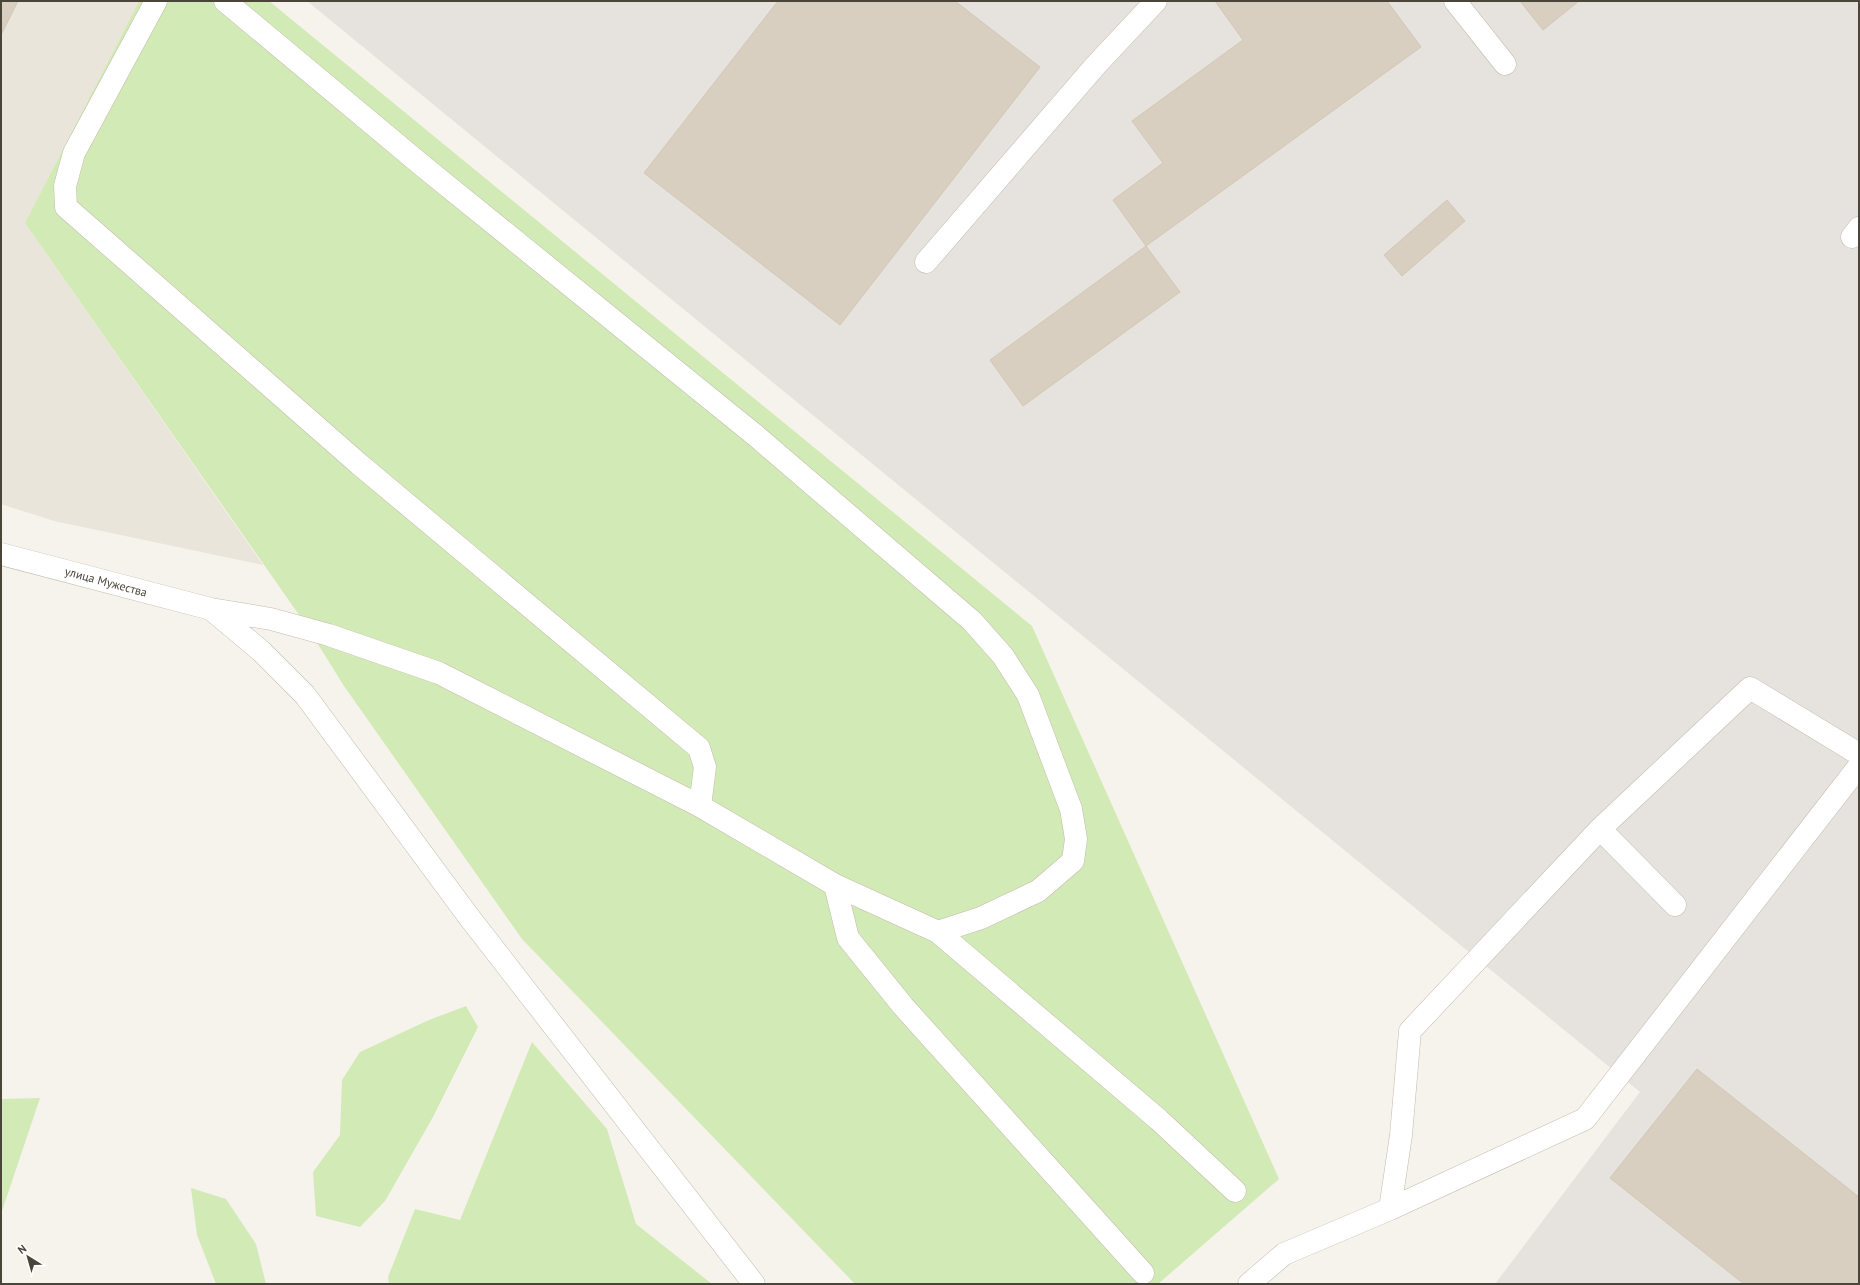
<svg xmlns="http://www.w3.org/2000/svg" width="1860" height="1285" font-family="'PT Sans',sans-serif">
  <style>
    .residential { fill: #eae5da }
    .industrial { fill: #e6e2dd }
    .green { fill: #d2eab5 }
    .building { fill: #d8cfc1; stroke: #d3c7b4 }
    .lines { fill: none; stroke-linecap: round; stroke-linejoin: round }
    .minor-casing { stroke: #c2bbae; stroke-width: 23 }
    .minor { stroke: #fff; stroke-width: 22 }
    .labels { text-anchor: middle; stroke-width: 4; stroke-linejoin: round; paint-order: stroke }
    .street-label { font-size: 12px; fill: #4b4439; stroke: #fff }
  </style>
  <rect width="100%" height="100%" fill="#f6f3ec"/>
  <path class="residential" d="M1,1H139L25,223L263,565L54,521L1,504Z"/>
  <path class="industrial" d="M307,1H1859V1284H1495L1640,1092Z"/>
  <path class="green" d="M139,1H269L1032,626L1279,1179L1158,1284H855L522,939L344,686L306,625L25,223Z
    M466,1006L478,1027L433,1117L385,1201L360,1227L316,1216L313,1172L340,1135L342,1080L360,1052L429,1020Z
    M532,1042L607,1129L636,1224L712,1284H389L388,1277L415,1209L460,1220Z
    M40,1098L1,1214V1099Z
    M191,1188L226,1199L256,1244L266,1284H216L197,1235Z"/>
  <path class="building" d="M1,1H18L1,35Z
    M778,1H955L1040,67L840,325L644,173Z
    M1215,1H1387L1421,47L1146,246L1113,200L1163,163L1132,121L1243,40Z
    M1520,1H1579L1543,30Z
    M1447,200L1465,221L1402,276L1384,255Z
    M1146,246L1180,292L1023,406L990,360Z
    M1697,1069L1859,1197V1284H1744L1610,1178Z"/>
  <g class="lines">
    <g class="minor-casing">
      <path id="minor" d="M156,1L74,153L65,186L66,207L359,464L699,748L705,767L700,806
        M225,1L424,167L755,435L972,621L1003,656L1028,695L1071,809L1076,839L1073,861L1038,891L981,918L938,932
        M1455,1L1505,64
        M1852,237L1859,228
        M926,262L1096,65L1156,1
        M1,554L211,609L271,619L329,635L439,673L700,806L835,885L938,932L1159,1120L1235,1191
        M212,610L261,651L305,695L469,917L754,1284
        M1600,829L1675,905
        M835,885L848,938L903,1006L1143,1273
        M1390,1209L1401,1135L1410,1031L1600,829L1750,688L1859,754
        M1249,1284L1284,1254L1390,1209L1585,1119L1859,766"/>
    </g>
    <use href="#minor" class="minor"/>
  </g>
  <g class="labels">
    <g class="street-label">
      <text transform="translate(106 582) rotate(15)" y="4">улица Мужества</text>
    </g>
  </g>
  <rect width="1860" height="1285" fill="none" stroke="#4b4439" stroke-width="4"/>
  <g transform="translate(28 1257) rotate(323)" stroke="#ffffff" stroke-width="3" paint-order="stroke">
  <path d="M0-3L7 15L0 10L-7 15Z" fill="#4b4439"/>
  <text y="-6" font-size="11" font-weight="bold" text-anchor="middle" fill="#4b4439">N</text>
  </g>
</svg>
